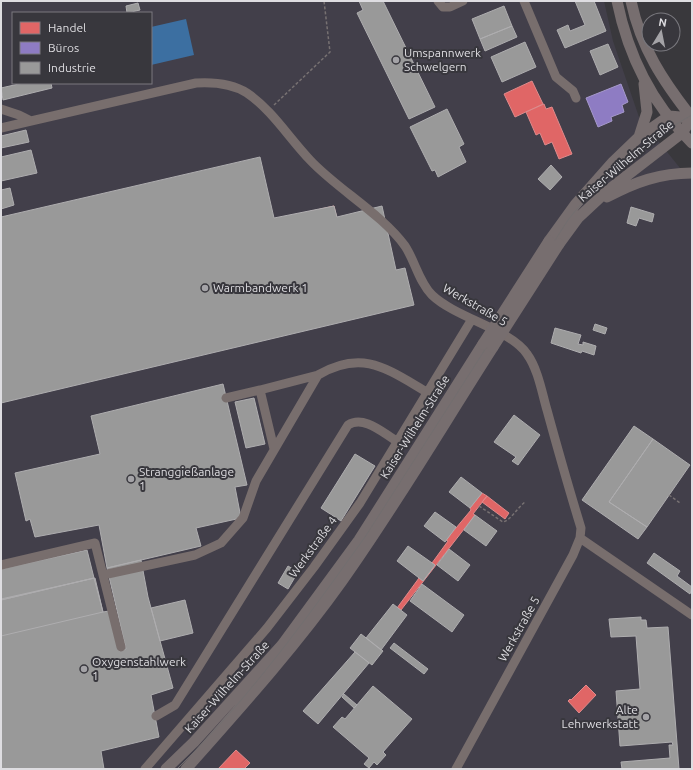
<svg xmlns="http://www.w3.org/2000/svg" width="693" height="770" font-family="Ubuntu,sans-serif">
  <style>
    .built { fill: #423f4a; fill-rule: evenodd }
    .water { fill: #3c6fa1 }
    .shops { fill: #e06666; stroke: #df8a8b }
    .offices { fill: #8e7cc3; stroke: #a699cc }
    .industry { fill: #999; stroke: #aeadaf }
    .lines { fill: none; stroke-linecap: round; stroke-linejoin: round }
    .path { stroke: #777172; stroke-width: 1.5; stroke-dasharray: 3 2; stroke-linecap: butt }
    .minor { stroke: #786e6d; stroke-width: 9 }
    .major { stroke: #776e6f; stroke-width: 11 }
    .tram { stroke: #726e6f; stroke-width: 1 }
    .major-bridge { stroke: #776e6f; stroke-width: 11 }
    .poi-dot { fill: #a4a3a7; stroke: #38373d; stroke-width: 1.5 }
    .labels { text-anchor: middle; stroke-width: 4; stroke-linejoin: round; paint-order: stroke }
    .poi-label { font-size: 12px; fill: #dedde1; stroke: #38373d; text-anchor: start }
    .street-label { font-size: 12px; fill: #dedde1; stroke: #38373d }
  </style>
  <rect width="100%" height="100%" fill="#39383c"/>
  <path class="built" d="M1,1H604L613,41L639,117L680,168L692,175V769H1ZM13,13H151V83H13Z"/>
  <path class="water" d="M186,19L194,55L151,65V27Z"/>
  <path class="shops" d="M532,81L543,104L515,117L504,94Z
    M544,104L546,109L552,107L572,154L559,159L552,142L545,145L540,133L536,135L526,112Z
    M334,206L337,219L275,233L272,220Z
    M482,493L487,496L473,514L475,515L401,610L397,608L419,578L423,581L435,565L432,563L448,541L446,540L471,510L470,508Z
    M487,496L509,513L505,519L482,502Z
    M586,685L596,695L579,713L568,701L570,699L571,700Z
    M236,750L250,763L244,769H218Z"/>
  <path class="offices" d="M621,84L628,102L622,105L624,112L611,117L612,121L598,127L586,98Z"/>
  <path class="industry" d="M359,1H383L435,107L409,119L357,13L363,10Z
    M575,1H594L606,31L565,48L557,30L568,25L570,31L585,25Z
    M138,3L140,10L127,13L126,6Z
    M504,6L512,26L480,39L472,19Z
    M512,26L517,37L485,51L480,39Z
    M525,42L536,67L502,82L491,57Z
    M608,44L618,67L600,75L590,51Z
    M23,83H51L52,88L3,100L1,88Z
    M447,109L464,144L459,147L466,162L438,177L435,170L432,171L410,127Z
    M26,130L29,142L1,148V136Z
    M31,150L37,173L1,181V157Z
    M260,157L274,218L334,206L337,217L382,206L396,270L405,268L414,305L1,403V217Z
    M551,165L562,177L550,190L538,179Z
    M10,188L14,205L1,209V190Z
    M631,207L654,214L652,222L639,218L636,226L627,223Z
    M595,324L607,328L605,334L593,330Z
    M555,328L581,335L578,344L583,345V342L596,346L594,355L582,351L581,353L551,343Z
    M223,384L247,485L235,487L241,518L196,528L201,546L107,568L99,525L35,537L30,519L26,521L15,473L100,454L91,416Z
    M254,398L265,444L246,448L235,402Z
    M514,415L540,435L518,465L512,461L516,457L494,442Z
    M634,426L653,439L609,502L647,527L638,539L582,500Z
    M653,439L690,465L647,527L609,502Z
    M355,454L375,466L341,521L321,508Z
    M461,477L482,493L470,508L449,492Z
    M435,512L456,527L445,542L424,526Z
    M475,515L497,531L486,546L464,530Z
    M408,546L435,565L423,581L397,561Z
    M449,549L470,565L458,581L437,565Z
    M87,550L94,578L1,600V569Z
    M654,553L680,571L677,576L692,587L690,594L647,563Z
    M141,560L148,597L173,688L151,695L159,737L101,751L104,769H1V599L95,578L103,612L109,611L119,651L126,649L107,568Z
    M288,566L298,572L288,589L278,583Z
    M94,578L103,612L1,636V600Z
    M422,584L464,615L452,632L410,601Z
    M185,600L193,633L160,641L151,608Z
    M393,604L407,615L381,650L366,638Z
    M641,617V620H646L647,628L668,627L679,769H622L621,762L670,758L669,745H673L672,742L620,746L616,691L640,689L636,636L611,637L609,619Z
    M361,634L383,651L372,665L350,648Z
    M394,643L428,669L424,674L390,648Z
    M355,652L369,663L318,724L303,711Z
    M373,686L412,719L383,752L386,755L377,765L374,762L369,768L364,764L369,758L333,727L342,717L345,719Z
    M344,694L357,705L354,708L342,697Z"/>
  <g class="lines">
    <path class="path" d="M274,105L330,52L324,1
      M669,495L680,503
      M479,506L503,522C511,520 517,508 525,502"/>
    <path class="minor" d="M438,1L443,7H450L463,1
      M524,1L556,77L573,91L576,98
      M1,109L19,115L31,121L196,83C213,82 233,84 247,93C272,110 289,138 310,160C337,189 382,214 405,246C415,261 419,282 432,295C456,318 510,329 527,354C538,369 542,393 547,410C558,450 569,489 581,528L580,538L573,555L456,769
      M1,128L31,121
      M226,398L260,390
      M274,449L260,390L318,375
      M580,538L692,615
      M1,565L95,543L103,575L195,555L221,543L243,518L256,481L318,375C363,349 387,369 427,392
      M103,575L121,647
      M156,716L175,705L348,425C364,415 383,433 397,441
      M145,769L267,628L314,567L360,503L472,319"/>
    <path class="major" d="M617,1C628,55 652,104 692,143
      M631,1C641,48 663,81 692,118
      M639,137L647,112L644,84
      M607,197C635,182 660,173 692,173
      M549,241L575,205L613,162L639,137L669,116L692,118
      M559,244L578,218L607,191L682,133L692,118
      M166,769L194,742L282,645L359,540L483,344
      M186,769C240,708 295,647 342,581C396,505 443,425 493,347"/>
    <path class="tram" d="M177,769C248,700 307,618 365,537L568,220C602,177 644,141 692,115"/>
    <path class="major-bridge" d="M483,344L549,241
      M493,347L559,244"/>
  </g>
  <g class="poi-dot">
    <circle cx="396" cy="60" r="4"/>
    <circle cx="205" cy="288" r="4"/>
    <circle cx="131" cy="479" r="4"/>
    <circle cx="84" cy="669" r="4"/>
    <circle cx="646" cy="717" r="4"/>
  </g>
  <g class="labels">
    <g class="poi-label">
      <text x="404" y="57">Umspannwerk<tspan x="404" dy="14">Schwelgern</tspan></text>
      <text x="213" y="292">Warmbandwerk 1</text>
      <text x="139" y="476">Stranggießanlage<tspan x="139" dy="14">1</tspan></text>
      <text x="92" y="666">Oxygenstahlwerk<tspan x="92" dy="14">1</tspan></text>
      <text x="638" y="714" text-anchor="end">Alte<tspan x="638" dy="14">Lehrwerkstatt</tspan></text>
    </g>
    <g class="street-label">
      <text transform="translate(626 161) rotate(-40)" y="4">Kaiser-Wilhelm-Straße</text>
      <text transform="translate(475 305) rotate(30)" y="4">Werkstraße 5</text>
      <text transform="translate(415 427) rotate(-58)" y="4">Kaiser-Wilhelm-Straße</text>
      <text transform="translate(313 547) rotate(-54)" y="4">Werkstraße 4</text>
      <text transform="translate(519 629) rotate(-61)" y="4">Werkstraße 5</text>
      <text transform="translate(227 687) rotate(-48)" y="4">Kaiser-Wilhelm-Straße</text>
    </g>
  </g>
  <rect width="693" height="770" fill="none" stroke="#dedde1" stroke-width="4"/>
  <rect x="12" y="12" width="140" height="72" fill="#38373d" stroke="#7a797f"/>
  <rect x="20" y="22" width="20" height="12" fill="#e06666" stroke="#7a797f"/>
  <text x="48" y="32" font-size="12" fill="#dedde1">Handel</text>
  <rect x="20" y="42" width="20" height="12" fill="#8e7cc3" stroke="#7a797f"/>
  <text x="48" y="52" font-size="12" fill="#dedde1">Büros</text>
  <rect x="20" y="62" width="20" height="12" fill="#999999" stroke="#7a797f"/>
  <text x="48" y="72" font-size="12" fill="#dedde1">Industrie</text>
  <g transform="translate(661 32) rotate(10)"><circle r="19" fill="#38373d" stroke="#7a797f"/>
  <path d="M0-3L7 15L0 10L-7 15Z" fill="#a4a3a7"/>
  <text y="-6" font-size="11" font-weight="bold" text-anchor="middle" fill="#dedde1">N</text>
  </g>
</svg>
